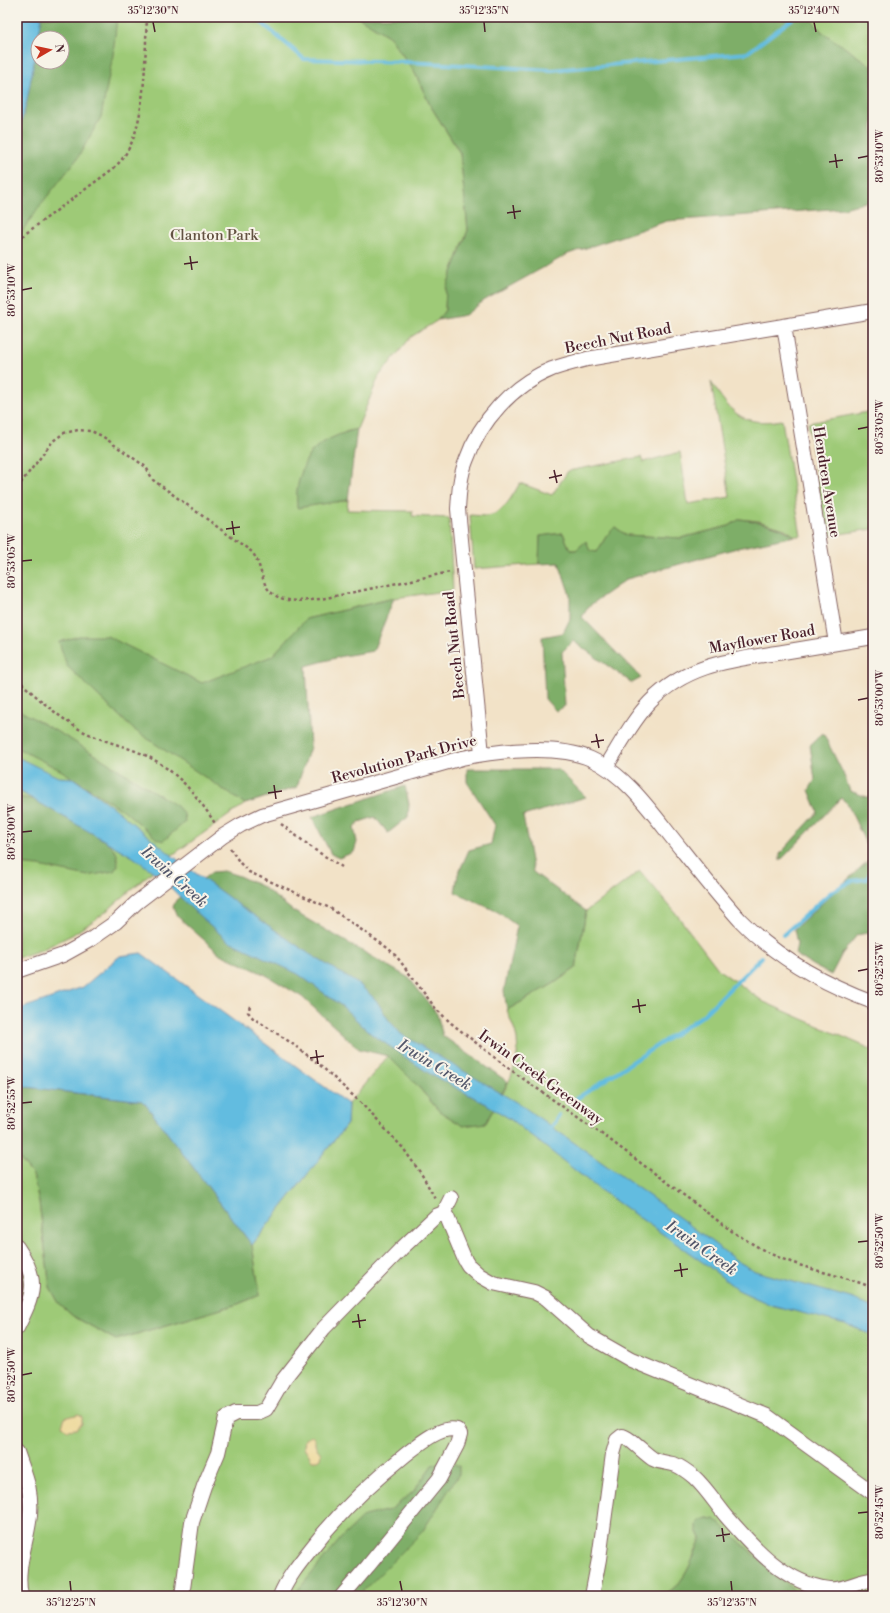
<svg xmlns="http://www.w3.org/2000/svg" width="890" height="1613" font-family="'Libre Bodoni',serif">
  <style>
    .green { fill: #9eca77; stroke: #747451; fill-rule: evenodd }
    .forest { fill: #7eae68; stroke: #64664a; fill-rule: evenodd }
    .sand { fill: #eeda9e; stroke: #9c7c64 }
    .water { fill: #62bce0; stroke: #566e86 }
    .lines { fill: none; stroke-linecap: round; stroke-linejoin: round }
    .stream { stroke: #62bce0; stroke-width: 4 }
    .minor-casing { stroke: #856362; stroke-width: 16 }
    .path { stroke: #856362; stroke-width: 2.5; stroke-dasharray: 3 3; stroke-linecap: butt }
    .minor { stroke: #fff; stroke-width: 14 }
    .ticks { fill: none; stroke: #4a1f2b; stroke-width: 1.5 }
    .labels { text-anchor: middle; stroke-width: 4; stroke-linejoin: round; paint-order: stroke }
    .park-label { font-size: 15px; fill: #635242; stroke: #f7f3e8 }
    .street-label { font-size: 15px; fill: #4a1f2b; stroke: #f7f3e8 }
    .water-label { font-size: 16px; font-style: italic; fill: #52566a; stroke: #f7f3e8 }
    .neatline { fill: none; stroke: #4a1f2b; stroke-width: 1.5 }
    .ticks-label { font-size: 10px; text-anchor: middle; fill: #4a1f2b }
  </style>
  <rect width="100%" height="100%" fill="#f7f3e8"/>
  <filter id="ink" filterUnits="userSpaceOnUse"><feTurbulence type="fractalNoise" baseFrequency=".025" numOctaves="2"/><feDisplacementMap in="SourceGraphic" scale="8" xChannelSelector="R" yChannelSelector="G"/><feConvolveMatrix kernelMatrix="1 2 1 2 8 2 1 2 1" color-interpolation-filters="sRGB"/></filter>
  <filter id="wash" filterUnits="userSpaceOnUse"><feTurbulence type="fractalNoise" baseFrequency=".012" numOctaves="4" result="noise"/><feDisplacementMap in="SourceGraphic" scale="16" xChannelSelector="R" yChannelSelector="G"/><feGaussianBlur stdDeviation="0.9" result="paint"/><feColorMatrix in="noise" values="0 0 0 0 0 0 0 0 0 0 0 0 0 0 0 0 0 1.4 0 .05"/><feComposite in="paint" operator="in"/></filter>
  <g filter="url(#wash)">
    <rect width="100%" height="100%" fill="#f2e2c7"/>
    <path class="green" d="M23,17H358L390,37L415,73L430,105L460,153L468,230L446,288L445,310L438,320L411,337L379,376L357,429L345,432L336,502L348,500L347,510L413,511L412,516L449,518L453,590L394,598L306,619L297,787L245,804L168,858L102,915L72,935L41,950L17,958V61ZM38,38H62V62H38Z
      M809,17H873V69L821,31Z
      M711,382C731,413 742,427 782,420L801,536H795L785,529L758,521L740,519L729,526L681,538L626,535L615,527L607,535L597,552H590L586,542L576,550H570L563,533L540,536L539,564L474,569L470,515C475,515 481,516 486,516C503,515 512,496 520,483L552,495L568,471L641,457L643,462L680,452L688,504L730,497Z
      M873,411V529L826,536L808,423Z
      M640,871L674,911L719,970L764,1002L873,1050V1596H799L784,1581L714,1519L707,1518L697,1530L701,1538C692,1560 685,1587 660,1596H17V1156L33,1175L39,1202L50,1287L60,1305L73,1316L116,1340L238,1304L260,1295L252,1245L347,1124L348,1104L388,1056L416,1084L439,1111L486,1122C500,1097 521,1069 517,1040C516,1030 510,1020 507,1010L553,984L576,968L586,911Z"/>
    <path class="forest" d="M17,17H117L113,55L101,117L77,159L42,203L17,238ZM38,38H62V62H38Z
      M358,17H809L821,31L873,67V200L844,208L667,221L568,254L485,300L465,315L438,320L445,310L446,288L468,230L460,153L430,105L415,73L390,37Z
      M357,429L348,500L297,508C297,502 296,495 297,490C298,480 306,456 313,450C325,439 342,433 357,429Z
      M740,519C760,522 779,525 795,536L737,548L627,579L589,606L582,617L641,678L632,683L573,641L562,652L565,706L556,711L545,699L542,637L563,633L570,619V595L559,563L539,564L540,536L563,533L570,550H576L586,541L590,551L597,552L607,535L615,527L626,535L681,538L729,526Z
      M394,598L373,651L343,656L306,666L310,747L297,787L245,804L133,729L67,666L59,642L79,636H107L202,683L272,656L306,619Z
      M17,709L70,739L177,806L184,814L185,822L163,841L157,839L127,813L62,771L17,748Z
      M823,733L843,773L850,791L867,797L873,796V932L857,935L842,954L831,975L812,965L795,954L797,944L794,929L872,857L847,803L841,798L780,861V854L818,812L809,790L815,780L810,745Z
      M467,769H558L586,797L523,816L533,872L586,911L576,968L553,984L507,1010L504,991L517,926L498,912L455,892L458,874L469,850L491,844L495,825L467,782Z
      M405,786L409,804L408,817L388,833L375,817L359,822L354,828L357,842L354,852L339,858L331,854L312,817Z
      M17,797L45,801L90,821L117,854L118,865L114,871L88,876L39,866L17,864Z
      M224,871L239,876L263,887L293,911L409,978L437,1014L443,1036L508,1082L486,1123L463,1126L439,1111L416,1084L388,1056L359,1049L302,997L266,975L220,954L177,916L173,907L176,900L212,872Z
      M17,1086L143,1101L252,1245L260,1295L238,1304L116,1340L73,1316L60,1305L50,1287L39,1202L33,1175L17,1156Z
      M447,1460L459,1466V1474L422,1532L358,1596H293L343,1536L364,1516L390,1510L413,1492L432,1465Z
      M707,1518L714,1519L784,1581L799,1596H660C685,1587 692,1560 701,1538L697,1530V1524L701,1520Z"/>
    <path class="sand" d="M79,1414L82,1417V1424L76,1429L67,1430L62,1425L65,1418Z
      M312,1436L314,1438C316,1441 314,1444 316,1447C319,1452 322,1452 320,1458L317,1460H312L304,1447L305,1439Z"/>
    <path class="water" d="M17,17H42L27,101L17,139Z
      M17,757L58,777L73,778L110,805L179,861L239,905L308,953L360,985L376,1000L388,1019L401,1034L521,1105L687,1223L737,1261L755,1271L854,1299L873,1308V1335L845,1324L771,1305L738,1290L708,1266L600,1190L510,1119L486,1104L430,1074L370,1033L343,1007L298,974L227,940L193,910L159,876L133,857L17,790Z
      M141,953L348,1104L347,1124L252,1245L143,1101L17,1086V1010L83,987L120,956Z"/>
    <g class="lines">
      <path class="stream" d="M255,17L304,59L408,62L552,70L747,53L795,17
        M783,935L830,893L851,881L867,879L873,868
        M570,1103L702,1016L762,957
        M549,1131L559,1115"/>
    </g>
  </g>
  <g filter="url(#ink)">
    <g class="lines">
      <g class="minor-casing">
        <path id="minor" d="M784,326L836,643
          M482,754L458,509C459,493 460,476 466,461C480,421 512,385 552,369C563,365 575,362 587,359L873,311
          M606,767C620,745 632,721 650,702C688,663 733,660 783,652C813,647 843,642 873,637
          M17,971L63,955L90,940L116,922L136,903L223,836L241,825L262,815L462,758C498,751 556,744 591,759C629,776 656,819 682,850C701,874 720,898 740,920C777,958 824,984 873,1002
          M443,1214L451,1198
          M17,1247C40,1280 34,1294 17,1328
          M17,1452C25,1476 32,1488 30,1515C27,1543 15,1567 21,1596
          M182,1596L192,1522L204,1486L218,1453L226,1418L236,1413H257L266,1409L283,1380L324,1328L401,1249L436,1216L441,1214L447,1217L465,1260L468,1265L479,1275L493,1283L534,1292L546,1298L589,1336L631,1360L767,1416L873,1493
          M280,1596C287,1579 298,1565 310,1550C337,1515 369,1484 404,1456C417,1446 440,1425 457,1430L460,1434L457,1445L439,1479L368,1566L342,1596
          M592,1596L599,1559L613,1454L617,1440L622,1436C628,1436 645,1454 653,1459C661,1463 669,1462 676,1465C683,1468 689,1473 694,1477C707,1489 716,1504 727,1517C754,1548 786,1584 829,1589C845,1591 858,1580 873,1580"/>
      </g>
      <path class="path" d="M17,240L114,168C120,162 125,156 129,148C146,116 145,54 147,17
        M17,488L53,441L64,433L78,430L91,431L102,436L146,467L153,480L252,552C260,563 260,572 265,584C275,606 306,601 326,598L450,572
        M17,679C37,697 57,716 79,729C100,741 123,745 145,755C176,770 198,796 216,825
        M281,824L315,850L342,867
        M230,848L240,863L249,872L330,908L389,949L397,957L436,1009L451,1023L508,1068L610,1140L733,1232C751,1243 768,1254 788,1261C816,1272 846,1276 873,1288
        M250,1006L248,1012L253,1018L290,1042L320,1065L360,1102L403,1148L422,1175L436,1200"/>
      <use href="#minor" class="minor"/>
    </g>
  </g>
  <path class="ticks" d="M153,22L155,32M484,22L485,32M814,22L816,32M835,154L837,168M858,158L868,156M829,162L843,160M513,205L515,219M507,213L521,211M190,256L192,270M184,264L198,262M22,290L32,288M858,429L868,427M554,470L557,483M549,478L562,475M232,521L234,535M226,529L240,527M22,561L32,560M858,700L868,698M596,734L599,748M591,742L604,740M274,785L276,799M268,793L282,791M22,832L32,831M858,971L868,969M638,999L640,1013M632,1007L646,1005M316,1050L318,1064M310,1058L324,1056M22,1103L32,1102M858,1242L868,1241M680,1263L682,1277M674,1271L688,1269M358,1314L360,1328M352,1322L366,1320M22,1375L32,1373M858,1513L868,1512M722,1528L724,1542M716,1536L730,1534M70,1581L71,1591M400,1581L402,1591M731,1581L732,1591"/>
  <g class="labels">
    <g class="park-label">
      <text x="214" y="240">Clanton Park</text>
    </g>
    <g class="street-label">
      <text transform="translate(618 338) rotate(-11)" y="5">Beech Nut Road</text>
      <text transform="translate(827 482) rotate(81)" y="5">Hendren Avenue</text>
      <text transform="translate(762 639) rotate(-10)" y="5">Mayflower Road</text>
      <text transform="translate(454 645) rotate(-96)" y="5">Beech Nut Road</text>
      <text transform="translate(404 759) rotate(-15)" y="5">Revolution Park Drive</text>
      <text transform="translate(541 1077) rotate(36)" y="5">Irwin Creek Greenway</text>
    </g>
    <g class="water-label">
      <text transform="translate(175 876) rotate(42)" y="6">Irwin Creek</text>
      <text transform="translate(435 1064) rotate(31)" y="6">Irwin Creek</text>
      <text transform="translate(702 1247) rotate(35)" y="6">Irwin Creek</text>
    </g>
  </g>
  <rect width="890" height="1613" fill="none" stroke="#f7f3e8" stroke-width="44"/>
  <g transform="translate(50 50) rotate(81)"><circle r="19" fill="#f7f3e8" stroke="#b29e9c"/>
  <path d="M0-3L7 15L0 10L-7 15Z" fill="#c8321e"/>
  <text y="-6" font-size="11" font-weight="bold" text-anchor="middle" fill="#4a1f2b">N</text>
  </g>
  <rect x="22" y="22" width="846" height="1569" class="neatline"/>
  <g class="ticks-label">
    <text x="153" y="14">35°12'30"N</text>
    <text x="484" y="14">35°12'35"N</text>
    <text x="814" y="14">35°12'40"N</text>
    <text transform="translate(879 156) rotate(-90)" y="4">80°53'10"W</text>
    <text transform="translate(11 290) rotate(-90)" y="4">80°53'10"W</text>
    <text transform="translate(879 427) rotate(-90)" y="4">80°53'05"W</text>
    <text transform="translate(11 561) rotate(-90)" y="4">80°53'05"W</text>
    <text transform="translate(879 698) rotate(-90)" y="4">80°53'00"W</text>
    <text transform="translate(11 832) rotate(-90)" y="4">80°53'00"W</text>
    <text transform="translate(879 969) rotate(-90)" y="4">80°52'55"W</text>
    <text transform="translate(11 1103) rotate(-90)" y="4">80°52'55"W</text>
    <text transform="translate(879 1241) rotate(-90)" y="4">80°52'50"W</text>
    <text transform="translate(11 1375) rotate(-90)" y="4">80°52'50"W</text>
    <text transform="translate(879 1512) rotate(-90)" y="4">80°52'45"W</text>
    <text x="71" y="1606">35°12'25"N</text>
    <text x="402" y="1606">35°12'30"N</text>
    <text x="732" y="1606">35°12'35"N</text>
  </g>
</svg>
